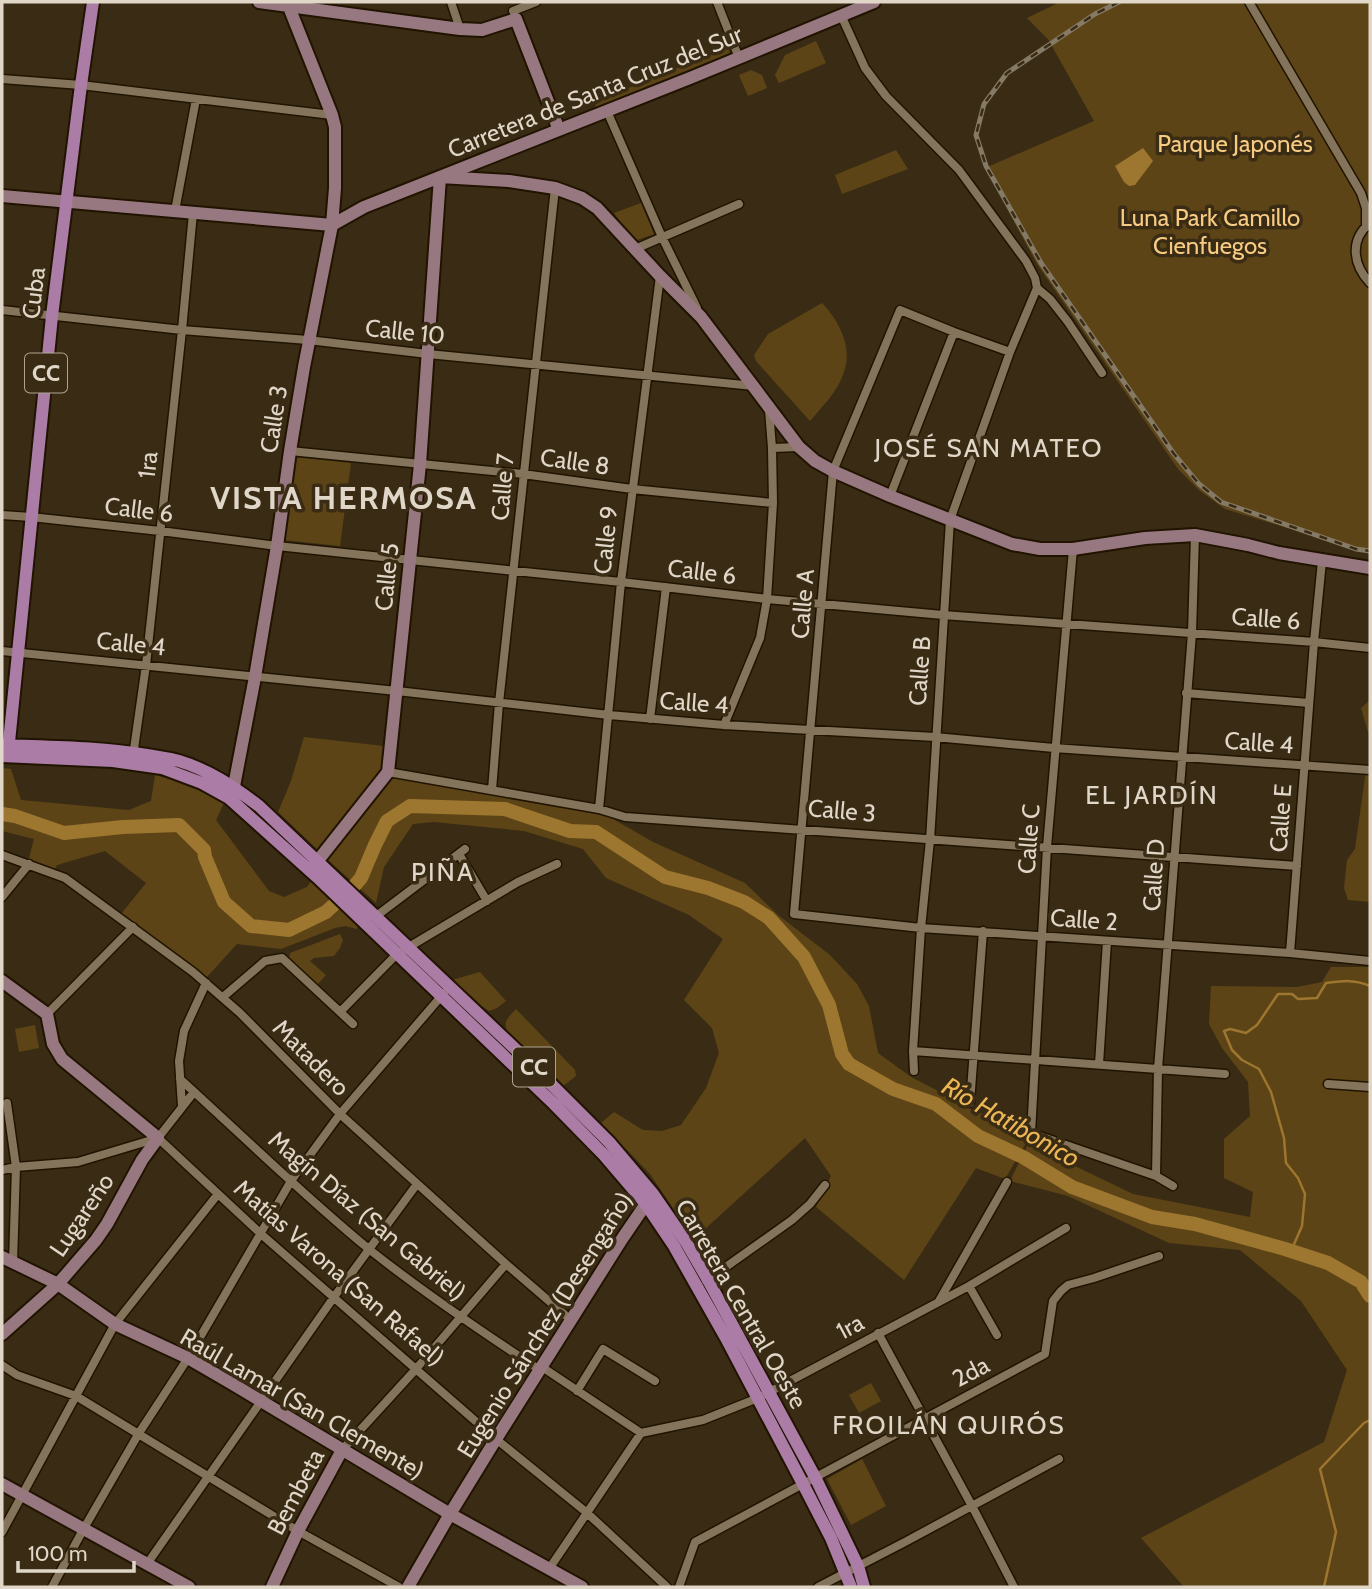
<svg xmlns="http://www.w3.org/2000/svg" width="1372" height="1589" font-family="Cabin,sans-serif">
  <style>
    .green { fill: #5d4416 }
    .water { fill: #9d7630 }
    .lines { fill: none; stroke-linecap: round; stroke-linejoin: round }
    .stream { stroke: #9d7630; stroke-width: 2.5 }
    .river { stroke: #9d7630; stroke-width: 14 }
    .street-casing { stroke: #201400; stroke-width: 11 }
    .secondary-casing { stroke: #201400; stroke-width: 16 }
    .primary-casing { stroke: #201400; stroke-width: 16 }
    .street { stroke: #84745b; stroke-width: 8 }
    .secondary { stroke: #987880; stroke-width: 12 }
    .primary { stroke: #ab7ca5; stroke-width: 12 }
    .rail-casing { stroke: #857a66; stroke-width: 5 }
    .rail { stroke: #3a2c14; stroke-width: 2.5; stroke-dasharray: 8; stroke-linecap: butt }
    .labels { text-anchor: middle; stroke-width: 7; stroke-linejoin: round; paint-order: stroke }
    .shield { fill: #3a2c14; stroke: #aea493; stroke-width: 2 }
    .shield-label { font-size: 23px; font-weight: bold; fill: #e0d7c9 }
    .street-label { font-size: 24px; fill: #e0d7c9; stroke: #3a2c14 }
    .park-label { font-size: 24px; fill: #f7cb82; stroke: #3a2c14 }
    .neighbourhood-label { font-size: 26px; letter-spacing: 2px; fill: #e0d7c9; stroke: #3a2c14 }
    .water-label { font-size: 26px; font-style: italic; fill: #ecb655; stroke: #3a2c14 }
    .district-label { font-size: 32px; font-weight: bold; letter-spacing: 2px; fill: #e0d7c9; stroke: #3a2c14 }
  </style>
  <rect width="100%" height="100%" fill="#3a2c14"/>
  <path class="green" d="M1060,2H1370V553L1225,509L1200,491L1178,469L1037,264L985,168L1094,121L1048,39L1027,18Z
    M816,41L826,63L779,83L775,75L785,55Z
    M728,48L731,56L595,109L596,103L642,82Z
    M751,70L762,75L767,88L748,96L739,75Z
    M896,150L908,169L842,194L835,175Z
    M641,203L654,234L634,241L614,213Z
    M822,303C839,321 853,347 844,372C838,391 822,407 810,421L756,361L754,355L768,334Z
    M294,457L351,463L340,546L283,540Z
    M1370,700V739L1361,708Z
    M304,737L384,746L381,769L319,851L278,812L291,781Z
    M2,768L11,769L21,800L129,810L151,801L155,775L186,783L224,803L216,820L269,891L284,897L307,887L311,881L358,926L357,929L345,926L335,928L281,949L237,944L205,979L121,914L146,883L105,851L57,865L54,871L28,862L34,839L2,831Z
    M1366,770H1370V902L1348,900L1344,888L1347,860L1355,849Z
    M390,777L492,791L606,815L653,842L745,883L778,915L830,955L857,984L869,1006L878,1053L911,1077L1029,1138L1005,1179L976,1168L904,1280L816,1207L831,1176L805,1138L694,1239L650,1174L601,1123L614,1112L643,1130L662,1131L681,1125L706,1088L719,1053L712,1028L684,1000L723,939L689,915L606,878L583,849L524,831L434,822L413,824L384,867L376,903L328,860Z
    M340,934L343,940L340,948L334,956L314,958L310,961L326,975L318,984L289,958L290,953Z
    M1331,967H1370V1587H1184L1141,1538L1324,1442L1347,1370L1301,1301L1240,1250L1169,1243L1068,1196L1010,1181L1031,1138L1052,1155L1133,1194L1250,1217L1253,1192L1224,1178V1139L1250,1116L1248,1082L1222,1048L1209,1024L1211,986L1297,987L1322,982Z
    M480,972L506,1001L497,1008L489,1011L483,1007L452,980Z
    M516,1009L575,1070L576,1076L563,1086L561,1085L508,1032C502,1021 509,1017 516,1009Z
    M35,1025L39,1048L19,1052L15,1029Z
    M871,1383L881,1401L859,1413L849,1395Z
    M862,1459L886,1506L851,1525L827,1479Z"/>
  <path class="water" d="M1143,148L1153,161L1135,185L1129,186L1124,182L1115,166Z"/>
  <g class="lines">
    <path class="stream" d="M1291,1251L1302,1226L1305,1194L1298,1178L1286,1163L1284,1138L1271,1092L1259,1069L1242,1060L1232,1050L1224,1031L1230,1029L1246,1033L1257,1025L1278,994H1292L1298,999L1317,998L1326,983C1342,981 1355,979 1370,986
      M1324,1587L1336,1532L1320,1469L1364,1423L1370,1420"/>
    <path class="river" d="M2,814L15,816L64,833L123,827L179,825L204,850L205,857L224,902L251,926L289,930L326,912L355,885L361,878L375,845L387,821L410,806L505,809L570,831L596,832L665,877L708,888L744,902L769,918L804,957L829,1005L842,1054L849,1064L893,1089L936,1104L978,1136L1023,1157L1072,1187L1152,1217L1195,1224L1285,1249L1328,1263L1361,1282L1370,1296"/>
    <g class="street-casing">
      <path id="street" d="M451,2L460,29
        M717,2L739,58
        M1249,2L1361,193L1366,208V226
        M513,11L536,2
        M841,15L865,68L886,96L959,170L1026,261L1035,278L1037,288L1050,299L1068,322L1102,373
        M2,79L81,85L332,115
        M607,111L662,237L697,308
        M175,211L196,99
        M1370,223C1349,240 1353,265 1370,283
        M635,249L739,204
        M2,310L182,330L308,340L428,354L754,386
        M1010,352L954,332L900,310L833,471L794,914L921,928L1290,953L1370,961
        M772,448L799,447
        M290,451L523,474L632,489L773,503
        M890,496L954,332
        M2,515L31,517L160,531L277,546L621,582L767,599L943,615L1314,642L1370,648
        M1073,549L1047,847L1031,1133L1156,1176L1173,1186
        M2,651L397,691L609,715L724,725L935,737L1054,748L1370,770
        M1186,693L1309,703
        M650,719L666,587
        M724,725L760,638L767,599L773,503L772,448L769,410
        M133,756L146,665L182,330L193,213
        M388,772L599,809L625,817L1297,866
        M492,790L499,703L555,188
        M599,809L621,582L660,276
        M459,854L487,901
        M2,855L65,878L193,972L240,1013L340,1114L506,1264L571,1320
        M2,897L29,864
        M375,917L465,849
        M1290,953L1314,642L1322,561
        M223,997L265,961L282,958L353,1024
        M340,1012L397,954L518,882L557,864
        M47,1014L133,927
        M913,1051L1225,1074
        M1099,1064L1107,941
        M914,1071L913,1051L921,928L930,840L950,520L1010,352L1037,288
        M180,1079C243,1136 304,1196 370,1250C424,1293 482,1332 540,1370
        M1328,1084L1370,1087
        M7,1103L16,1167L13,1263
        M970,1103L983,931
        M182,1106L179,1061L184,1031L206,983
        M158,1138L261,1234L496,1439L586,1512L667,1587
        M158,1138L194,1092
        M2,1170L16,1167L78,1162L158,1138
        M1156,1176L1158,1069L1192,633L1195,535
        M706,1281L792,1220L810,1204L825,1185
        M969,1286L997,1335
        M939,1301L1007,1182
        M878,1333L972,1506L1014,1587
        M2,1365L17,1375L76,1396L298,1531L399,1587
        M542,1367L641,1433
        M577,1391L603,1349L655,1381
        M641,1433L703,1420L758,1398L969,1286L1066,1228
        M342,1450L416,1369L506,1264
        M2,1532L115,1324L218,1194
        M147,1564L334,1297L417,1184
        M549,1569L641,1433
        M52,1587L83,1530L139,1433L188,1358L291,1181L340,1114L444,993
        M679,1587L695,1542L1045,1354L1053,1301L1061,1291L1068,1285L1094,1278L1159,1256
        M818,1587L905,1542L1059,1459"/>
    </g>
    <g class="secondary-casing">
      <path id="secondary" d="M259,2L460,29L482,30L516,19L559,130
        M440,177L509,181L555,188L582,198L597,208L660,276L701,317L799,447L815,461L833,471L890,496L1012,544L1040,549H1073L1145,538L1195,535L1248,545L1279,553L1370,568
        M2,196L332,225
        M332,225L364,207L690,78L874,2
        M234,786L255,677L277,546L290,451L304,367L332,225L335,188V127L332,115L287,2
        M312,868L388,772L420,464L440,177
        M2,981L47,1014L53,1044L62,1059L158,1138L142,1160L107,1224L96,1240L58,1284L2,1334
        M2,1257L58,1284L115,1324L188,1358L231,1383L450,1514L582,1587
        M2,1484L189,1587
        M272,1587L298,1531L342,1450
        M408,1587L450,1514L496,1439L622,1239L652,1195"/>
    </g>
    <g class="primary-casing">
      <path id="primary" d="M2,745C50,747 99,747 147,755C158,757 169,758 179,761C209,770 234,787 259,806L528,1061L609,1142L653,1194L686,1242L708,1280L815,1477L858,1566L864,1587
        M8,752L52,316L81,85L93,2
        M2,756L113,761L162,768L202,783L229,798L317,877L554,1104L604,1155L645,1203L674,1246L726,1338L803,1484L831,1538L851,1587"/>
    </g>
    <use href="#street" class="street"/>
    <use href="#secondary" class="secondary"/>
    <use href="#primary" class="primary"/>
    <g class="rail-casing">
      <path id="rail" d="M1119,2L1095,14L1007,73L984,104L976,135L986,166L1041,263L1174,454L1199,484L1221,502L1356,549L1370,551"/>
    </g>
    <use href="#rail" class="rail"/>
  </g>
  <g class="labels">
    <g class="shield">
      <rect x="25" y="353.5" width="42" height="39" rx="5"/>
      <rect x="513" y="1047.5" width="42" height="39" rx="5"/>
    </g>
    <g class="shield-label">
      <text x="46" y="381">CC</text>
      <text x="534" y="1075">CC</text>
    </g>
    <g class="street-label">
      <text transform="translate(595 92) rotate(-22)" y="8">Carretera de Santa Cruz del Sur</text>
      <text transform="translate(34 293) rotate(-83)" y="8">Cuba</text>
      <text transform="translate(405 332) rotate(6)" y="8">Calle 10</text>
      <text transform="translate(274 419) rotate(-81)" y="8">Calle 3</text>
      <text transform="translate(575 462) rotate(8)" y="8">Calle 8</text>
      <text transform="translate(148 465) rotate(-84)" y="8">1ra</text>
      <text transform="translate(503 487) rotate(-85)" y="8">Calle 7</text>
      <text transform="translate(139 510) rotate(7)" y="8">Calle 6</text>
      <text transform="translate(606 540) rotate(-84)" y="8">Calle 9</text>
      <text transform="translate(702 572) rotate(7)" y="8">Calle 6</text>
      <text transform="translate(387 577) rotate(-84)" y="8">Calle 5</text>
      <text transform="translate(803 604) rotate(-85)" y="8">Calle A</text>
      <text transform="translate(1266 619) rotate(4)" y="8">Calle 6</text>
      <text transform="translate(131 644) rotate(6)" y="8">Calle 4</text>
      <text transform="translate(920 671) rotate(-86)" y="8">Calle B</text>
      <text transform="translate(694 703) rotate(4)" y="8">Calle 4</text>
      <text transform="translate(1259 743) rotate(4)" y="8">Calle 4</text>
      <text transform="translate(842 811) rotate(5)" y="8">Calle 3</text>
      <text transform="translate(1281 818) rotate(-86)" y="8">Calle E</text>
      <text transform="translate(1029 839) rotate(-86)" y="8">Calle C</text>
      <text transform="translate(1154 875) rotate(-86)" y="8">Calle D</text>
      <text transform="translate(1084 920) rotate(4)" y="8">Calle 2</text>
      <text transform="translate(311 1058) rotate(45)" y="8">Matadero</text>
      <text transform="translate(82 1215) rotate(-56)" y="8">Lugareño</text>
      <text transform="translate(367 1216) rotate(40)" y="8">Magín Díaz (San Gabriel)</text>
      <text transform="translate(339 1273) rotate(41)" y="8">Matías Varona (San Rafael)</text>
      <text transform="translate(741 1304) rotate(60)" y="8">Carretera Central Oeste</text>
      <text transform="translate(545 1325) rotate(-58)" y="8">Eugenio Sánchez (Desengaño)</text>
      <text transform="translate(850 1327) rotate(-28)" y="8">1ra</text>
      <text transform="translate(971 1372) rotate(-28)" y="8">2da</text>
      <text transform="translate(302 1404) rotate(30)" y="8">Raúl Lamar (San Clemente)</text>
      <text transform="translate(296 1492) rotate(-62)" y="8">Bembeta</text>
    </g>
    <g class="park-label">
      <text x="1235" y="152">Parque Japonés</text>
      <text x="1210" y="226">Luna Park Camillo<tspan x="1210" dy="28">Cienfuegos</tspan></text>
    </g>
    <g class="neighbourhood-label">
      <text x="989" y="457">JOSÉ SAN MATEO</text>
      <text x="1152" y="804">EL JARDÍN</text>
      <text x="443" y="881">PIÑA</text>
      <text x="949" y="1434">FROILÁN QUIRÓS</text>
    </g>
    <g class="water-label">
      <text transform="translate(1011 1122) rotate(30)" y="9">Río Hatibonico</text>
    </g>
    <g class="district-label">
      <text x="344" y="509">VISTA HERMOSA</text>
    </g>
  </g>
  <rect width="1372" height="1589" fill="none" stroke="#e0d7c9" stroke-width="7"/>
  <path d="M18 1561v10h116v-10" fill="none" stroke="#e0d7c9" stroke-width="3.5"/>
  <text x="28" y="1561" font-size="21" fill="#e0d7c9" stroke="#3a2c14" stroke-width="5" paint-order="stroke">100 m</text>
</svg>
